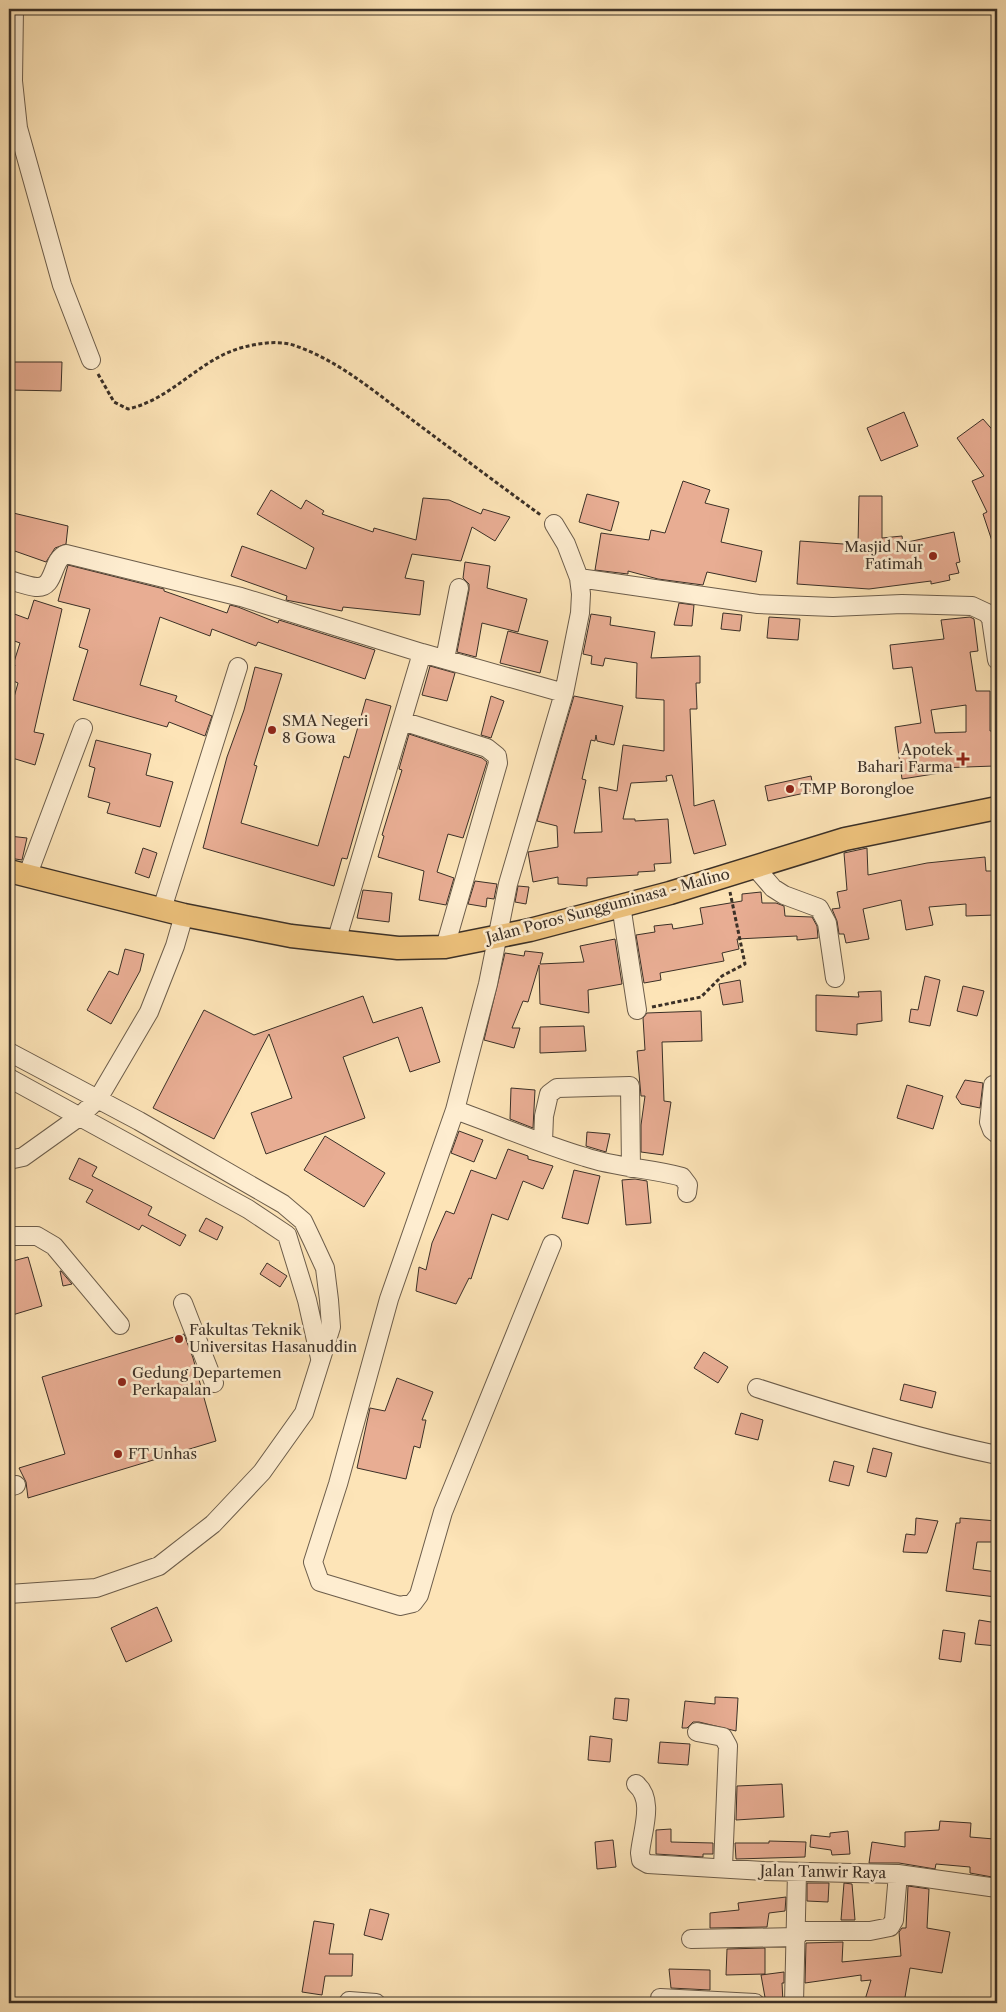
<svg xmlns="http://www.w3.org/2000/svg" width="1006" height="2012" font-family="'Libre Caslon Text',serif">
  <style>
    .building { fill: #e8ad93; stroke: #3b3027; fill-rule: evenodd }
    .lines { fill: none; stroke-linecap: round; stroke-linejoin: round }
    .minor-casing { stroke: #6c5d4b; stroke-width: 20 }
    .major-casing { stroke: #3b3027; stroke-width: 25 }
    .path { stroke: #3b3027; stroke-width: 3; stroke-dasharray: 4 2.5; stroke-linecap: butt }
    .minor { stroke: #feedd0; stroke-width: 18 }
    .major { stroke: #eec27c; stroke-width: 22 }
    .poi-dot { fill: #8f2418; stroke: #feedd0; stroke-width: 2 }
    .labels { text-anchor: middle; stroke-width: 5; stroke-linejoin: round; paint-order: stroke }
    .poi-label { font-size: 15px; fill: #3b3027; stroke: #feedd0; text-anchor: start }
    .street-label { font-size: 15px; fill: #3b3027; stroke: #feedd0 }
  </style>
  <rect width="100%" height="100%" fill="#fde4b7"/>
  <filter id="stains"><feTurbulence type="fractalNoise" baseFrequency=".004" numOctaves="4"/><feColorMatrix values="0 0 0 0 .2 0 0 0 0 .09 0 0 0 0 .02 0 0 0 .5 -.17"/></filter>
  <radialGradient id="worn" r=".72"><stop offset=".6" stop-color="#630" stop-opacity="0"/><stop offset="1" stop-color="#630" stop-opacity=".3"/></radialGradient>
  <path class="building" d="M11,362H62L61,391L11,390Z
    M904,412L918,446L881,461L867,428Z
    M983,419L997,435V549L995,550L983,514L987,512L972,481L984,476L957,438Z
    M683,481L710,490L705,503L729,509L721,542L762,551L756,582L707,572L703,585L658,579L628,571V574L595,570L601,533L649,540L651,530L665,533Z
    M271,490L301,509L306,500L324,511L322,514L373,532L374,528L416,540L423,498L449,500L481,514L483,509L510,517L495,541L472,527L461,561L412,554L405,578L424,581L420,615L343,607L342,611L286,600L287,596L231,576L242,546L306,569L314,548L257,514Z
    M587,494L619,502L611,531L579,522Z
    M859,496H882V538L902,536L903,543L954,532L960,562L956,563L959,573L949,575L950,580L931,584V581L869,589L797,584L800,541L858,545Z
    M9,512L68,526L66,544L55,548L46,562L9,549Z
    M465,562L490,566L487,588L527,599L518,632L482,623L476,657L457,652L469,590V584L463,578Z
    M68,565L164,589V591L227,613L230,605L238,607L278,623L279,620L375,650L365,679L258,642L256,646L212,629L210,636L160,617L140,685L177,696L175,701L212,716L205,736L169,722L167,727L73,700L88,650L79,647L90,609L58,601Z
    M34,600L62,609L34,732L44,734L35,765L9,757V715L18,683L9,679L15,665H13L20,643L9,639V612L28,619Z
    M679,603L694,605L692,626L674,625Z
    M723,613L742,615L740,631L721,629Z
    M591,614L611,617L610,625L655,632L651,658L700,656V683H696L697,709H690L694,806L714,800L726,845L694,854L672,775L666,776L667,781L631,783L623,819H635V821L668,819L671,863L654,864L655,871L638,872V875L587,878V886L558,884V877L533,882L528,852L558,847L557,826L537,821L574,696L623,706L614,745L597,741L596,735L595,741L591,740L582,779L586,780L574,833L602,832L599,787L617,791L623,745L664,751V700L636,698L637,663L605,658L603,666L591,664L592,656L583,654Z
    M769,617L800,619L798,640L767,638Z
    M970,617L974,619L978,651L970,652L976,691H990V731H993L994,766L939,768L940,773L902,779L895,727L921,723L912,667L893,669L890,645L944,639L941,620ZM966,705V732L935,733L931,710Z
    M508,631L548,641L540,673L500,663Z
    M430,666L455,673L447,701L422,695Z
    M255,667L282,674L254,765L257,766L241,823L318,846L344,756L349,758L366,699L391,706L347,859L342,858L334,886L203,848L227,757L244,710Z
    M491,696L504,701L491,738L481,735Z
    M409,734L482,758L487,762L463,838L448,834L437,872L454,878L446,905L419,900L424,871L378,857L384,836L382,835L402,770L399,769Z
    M96,740L151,754L146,775L173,782L160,827L107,813L110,803L88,797L95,768L89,766Z
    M811,776L814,791L768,801L765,786Z
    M9,836L27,838L22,860L9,858Z
    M143,848L157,853L149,878L135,873Z
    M867,848L868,875L927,863L985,857L986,871H997L995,915L966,916V904L929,907L933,925L906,930L901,900L863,909L869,939L846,943L844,934H839L837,921L832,909L840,908L837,892L847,890L844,853Z
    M475,881L497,884L494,899L487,898L486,907L468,904Z
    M518,886L529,887L526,904L515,902Z
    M363,890L392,893L389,922L357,918Z
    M761,892L762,903H776L784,906L785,916L812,917L817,926L818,938L797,940V936L737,939L739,949L722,953L724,961L660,973L661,980L644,983L636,935L655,932L654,926L672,924L673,929L703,924L700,908L742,901V894Z
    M615,939L622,984L588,990L589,1013L540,1004L539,965L528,1002L523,1001L512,1028H520L514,1048L484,1040L505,953L524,956L525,951L543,953L540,964L584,962L580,946Z
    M125,949L144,954L140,971L111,1024L87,1010L109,971L118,975Z
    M925,976L940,980L930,1026L909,1022L911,1009L918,1010Z
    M740,980L743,1002L723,1005L719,984Z
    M963,986L984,991L977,1016L957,1011Z
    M881,991L882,1021L857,1024V1035L816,1031V995L859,997L858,992Z
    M363,996L373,1023L422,1007L440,1062L410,1072L398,1037L343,1057L365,1118L266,1154L251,1113L292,1098L269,1034L214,1139L153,1108L204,1010L254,1035Z
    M701,1011L702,1041L662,1042L664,1101L671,1102L663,1155L641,1152V1125L645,1096H641L637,1051L645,1050L643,1018L647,1013Z
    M584,1026L586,1051L540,1053V1027Z
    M965,1080L983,1083L980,1108L961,1104L956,1097Z
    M907,1085L943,1096L933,1129L897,1118Z
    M511,1088L535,1090L533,1128L510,1119Z
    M459,1131L483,1140L474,1162L451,1153Z
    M587,1132L610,1134L606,1152L586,1146Z
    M325,1136L385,1173L364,1207L304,1170Z
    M508,1149L528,1156V1159L553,1166L543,1189L523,1181L508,1220L492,1214L471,1279L469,1278L456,1304L416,1291L419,1267L426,1270L432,1243L446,1211L454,1214L471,1170L496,1179Z
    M79,1158L97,1167L92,1176L152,1207L148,1215L186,1235L180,1246L142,1225L139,1230L86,1202L93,1190L69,1179Z
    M574,1170L600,1176L588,1224L562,1218Z
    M635,1179L647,1181L651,1223L626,1225L622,1180Z
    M206,1218L223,1227L217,1240L199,1231Z
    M28,1257L42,1306L9,1316V1262Z
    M267,1263L287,1276L280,1287L260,1274Z
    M60,1271H61L72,1284L63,1286Z
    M184,1334L193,1358L216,1441L28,1498L26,1482L19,1468L65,1454L42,1377Z
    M704,1352L728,1367L718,1383L694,1368Z
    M397,1378L433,1392L422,1420H426L420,1448L414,1446L406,1479L357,1468L370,1408L385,1411Z
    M904,1384L936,1392L932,1408L900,1400Z
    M741,1413L763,1420L758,1440L735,1434Z
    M873,1448L892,1453L886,1477L867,1472Z
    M834,1461L854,1466L849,1486L829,1481Z
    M916,1518L938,1521L927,1553L903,1552L906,1534L915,1535Z
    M960,1518L997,1521V1542H977L973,1569L997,1572L996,1597L946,1591L956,1523H960Z
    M157,1607L172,1641L126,1662L111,1628Z
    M979,1620L997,1623V1646L975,1644Z
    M943,1630L965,1633L961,1662L939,1659Z
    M715,1697L738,1698L736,1731L699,1722H693L687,1728H682L685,1701L715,1704Z
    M615,1698L629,1699L627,1721L613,1719Z
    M590,1736L612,1739L610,1762L588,1760Z
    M660,1742L690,1744L688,1765L658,1763Z
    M782,1784L784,1817L736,1820L737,1786Z
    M940,1821L971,1823L970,1837L994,1839L992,1877L970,1873V1867L936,1864L935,1869L899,1863H869L872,1842L905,1847V1832L939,1830Z
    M671,1829V1842L713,1843V1854H703V1857L656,1854V1830Z
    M848,1831L850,1854L832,1855L831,1850L810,1847L811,1835L830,1837V1833Z
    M613,1840L616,1867L597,1869L595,1842Z
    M769,1841L806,1842L805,1857L736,1859L735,1843H769Z
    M807,1883H829L828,1902L807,1901Z
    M844,1883L852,1884L855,1920H841Z
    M908,1886L929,1889L927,1928L950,1932L942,1973L910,1968L904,2003H864L871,1980L861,1981V1975L805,1983L806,1943L843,1942L842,1962L901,1956L899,1932L902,1928H906Z
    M786,1897L785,1911L769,1913L767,1927L710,1928V1913L739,1910L738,1903Z
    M370,1909L389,1914L382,1940L364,1935Z
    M314,1921L334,1924L329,1954H353L352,1976H325L322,1995L302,1992Z
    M765,1948V1974L726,1975L727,1949Z
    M669,1969L710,1970V1990L671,1988Z
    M784,1972V1983H782L783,2003H766L761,1975Z"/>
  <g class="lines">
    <g class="minor-casing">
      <path id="minor" d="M14,9L13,81L18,128L62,285L91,360
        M579,578L758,604L833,607L902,604L972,606L987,613L991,619L997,660
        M9,580C17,582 27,586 36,587C56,589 51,559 66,554L241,597L422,653L564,693
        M445,659L459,588
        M402,721L487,748L497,756L498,763L445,947
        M754,866L773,888L784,895L819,908L827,923L835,978
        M28,874L83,728
        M621,905L637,1010
        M162,909L238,667
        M336,942L422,653
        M9,1052L139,1121L283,1204L303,1221L313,1242L325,1268L329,1300L331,1327L304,1413L262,1472L213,1524L159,1566L96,1588L9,1594
        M9,1078L248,1209L287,1235L307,1300L320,1358
        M993,1085L989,1122L992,1130L997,1134
        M455,1110C498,1125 541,1144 585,1157C617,1168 650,1168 682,1177L688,1185L687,1193
        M543,1142L544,1116L549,1094L557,1088L630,1086L631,1168
        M9,1160L23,1157L79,1117L98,1099L149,1012L175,946L184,915
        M9,1236H37L54,1246L120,1325
        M552,1244L443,1512L419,1595L413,1603L400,1606L320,1582L313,1562L338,1484L389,1299L455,1110L488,984L508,884L564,693L580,613L581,594L579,578L566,544L554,524
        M183,1303L214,1383
        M757,1388C837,1414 916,1438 997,1455
        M9,1487L16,1485
        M697,1732L723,1737L728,1746L723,1867
        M636,1784C655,1800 642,1831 640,1853L641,1860L648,1864L764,1871L898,1874L997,1888
        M797,1931H870L890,1927L894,1920L898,1874
        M691,1939L797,1937
        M660,1998L755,2003
        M349,2001L376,2003
        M794,2003L797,1872"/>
    </g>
    <g class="major-casing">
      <path id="major" d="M9,871L184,915L291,936L398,948L445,947L530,930L670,893L845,839L997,808"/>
    </g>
    <path class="path" d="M98,374L114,402L128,409C173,399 200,358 244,347C260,343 280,340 296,346C339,361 375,392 411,419C454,451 498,484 542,516
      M652,1007L701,997L722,976L745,964L730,892"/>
    <use href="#minor" class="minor"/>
    <use href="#major" class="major"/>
  </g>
  <g class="poi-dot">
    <circle cx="933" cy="556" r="5"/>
    <circle cx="272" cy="730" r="5"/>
    <path d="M960.5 751.5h5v5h5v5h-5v5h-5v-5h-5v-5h5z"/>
    <circle cx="790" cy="789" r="5"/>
    <circle cx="179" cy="1339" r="5"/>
    <circle cx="122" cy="1382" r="5"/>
    <circle cx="118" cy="1454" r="5"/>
  </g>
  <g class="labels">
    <g class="poi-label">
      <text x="923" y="552" text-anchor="end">Masjid Nur<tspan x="923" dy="17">Fatimah</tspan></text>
      <text x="282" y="726">SMA Negeri<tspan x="282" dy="17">8 Gowa</tspan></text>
      <text x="953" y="755" text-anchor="end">Apotek<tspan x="953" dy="17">Bahari Farma</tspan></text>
      <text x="800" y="794">TMP Borongloe</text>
      <text x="189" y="1335">Fakultas Teknik<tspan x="189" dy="17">Universitas Hasanuddin</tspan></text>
      <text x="132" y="1378">Gedung Departemen<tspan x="132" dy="17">Perkapalan</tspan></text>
      <text x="128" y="1459">FT Unhas</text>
    </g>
    <g class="street-label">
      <text transform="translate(608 906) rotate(-15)" y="5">Jalan Poros Sungguminasa - Malino</text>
      <text transform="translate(823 1872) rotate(1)" y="5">Jalan Tanwir Raya</text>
    </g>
  </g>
  <rect width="1006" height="2012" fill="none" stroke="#fde4b7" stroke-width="30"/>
  <rect x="10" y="10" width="986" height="1992" fill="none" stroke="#3b3027" stroke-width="2.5"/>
  <rect x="15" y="15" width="976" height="1982" fill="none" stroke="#3b3027"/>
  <rect width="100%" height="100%" filter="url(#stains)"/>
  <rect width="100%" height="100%" fill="url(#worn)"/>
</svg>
